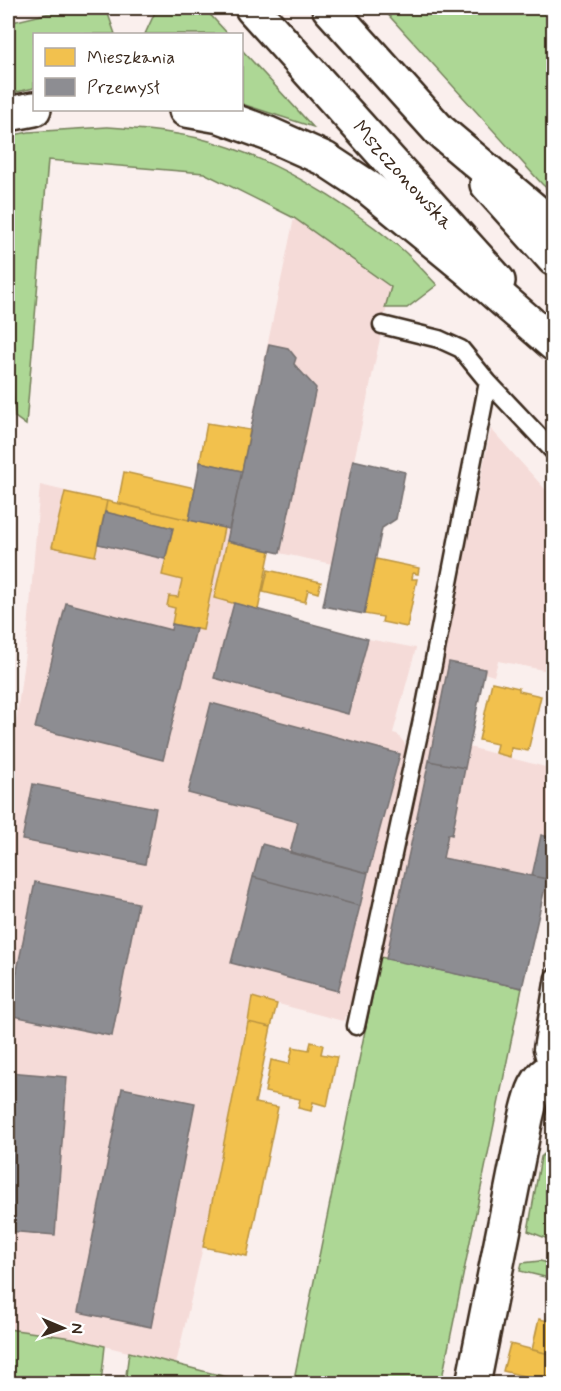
<svg xmlns="http://www.w3.org/2000/svg" width="561" height="1391" font-family="Mynerve,sans-serif">
<style>
.built{fill:#f5dbd8}
.green{fill:#add795;stroke:#74805a;stroke-width:1.5}
.homes{fill:#f2c14e;stroke:#bb9440;stroke-width:1.5}
.industry{fill:#8d8d92;stroke:#746f6f;stroke-width:1.5}
.lines{fill:none;stroke-linecap:round;stroke-linejoin:round}
.lane-casing{stroke:#3b2a1e;stroke-width:21}
.secondary-casing{stroke:#3b2a1e;stroke-width:38}
.primary-casing{stroke:#3b2a1e;stroke-width:38}
.lane{stroke:#fff;stroke-width:16}
.secondary{stroke:#fff;stroke-width:33}
.primary{stroke:#fff;stroke-width:33}
.labels{text-anchor:middle;dominant-baseline:central;stroke-width:6;stroke-linejoin:round;paint-order:stroke}
.street-label{font-size:21px;fill:#3b2a1e;stroke:#fff}
</style>
<rect width="100%" height="100%" fill="#faefed"/>
<filter id="ink" filterUnits="userSpaceOnUse"><feTurbulence type="fractalNoise" baseFrequency=".0167" numOctaves="2"/><feDisplacementMap in="SourceGraphic" scale="12" xChannelSelector="R" yChannelSelector="G"/><feConvolveMatrix kernelMatrix="1 2 1 2 8 2 1 2 1" color-interpolation-filters="sRGB"/></filter>
<g filter="url(#ink)">
<!-- built -->
<path class="built" d="M 294,218 L 391,287 L 332,564 L 270,551 L 258,610 L 368,639 L 416,648 L 393,733 L 397,734 L 406,745 L 350,1010 L 343,1021 L 252,997 L 203,1247 L 176,1364 L 72,1338 L 8,1329 L 8,813 L 16,746 L 14,737 L 28,630 L 40,485 L 229,529 Z
M 491,429 L 553,498 L 553,672 L 498,661 L 494,676 L 484,673 L 469,747 L 553,769 L 553,847 L 522,988 L 380,957 Z"/>
<!-- green -->
<path class="green" d="M 71,8 L 106,8 L 115,34 L 34,34 L 34,88 L 8,94 L 8,23 Z
M 157,8 L 204,8 L 228,34 L 145,34 Z
M 382,8 L 553,8 L 553,194 L 542,184 Z
M 242,50 L 313,127 L 242,104 Z
M 107,127 C 137,129 168,131 198,138 C 269,155 342,200 398,246 C 412,257 424,272 437,285 L 407,308 L 385,308 L 391,287 L 294,218 L 204,173 L 48,160 L 26,425 L 15,417 L 12,373 L 8,372 L 8,136 L 29,132 Z
M 380,957 L 522,988 L 441,1383 L 293,1384 Z
M 553,1146 L 553,1241 L 528,1231 L 541,1157 Z
M 540,1261 L 553,1264 L 553,1279 L 520,1271 L 522,1263 Z
M 8,1329 L 72,1338 L 105,1346 L 101,1383 L 8,1383 Z
M 129,1352 L 234,1379 L 232,1384 L 125,1383 Z"/>
<!-- homes -->
<path class="homes" d="M 207,423 L 250,430 L 242,471 L 200,462 Z
M 124,472 L 195,488 L 189,520 L 118,503 Z
M 65,492 L 107,501 L 95,556 L 52,547 Z
M 107,501 L 224,528 L 203,630 L 172,624 L 175,608 L 167,606 L 169,596 L 178,597 L 182,580 L 162,575 L 173,528 L 105,512 Z
M 227,541 L 270,551 L 258,610 L 214,598 Z
M 376,559 L 419,568 L 418,574 L 413,573 L 412,579 L 417,579 L 407,627 L 382,622 L 383,617 L 364,614 Z
M 268,570 L 321,582 L 318,593 L 308,590 L 305,602 L 263,592 Z
M 492,682 L 519,688 L 519,691 L 541,696 L 528,751 L 511,748 L 510,757 L 495,753 L 497,744 L 479,740 Z
M 252,997 L 277,1004 L 271,1027 L 248,1022 Z
M 248,1022 L 271,1027 L 255,1103 L 278,1107 L 247,1256 L 203,1247 Z
M 311,1042 L 323,1045 L 321,1054 L 337,1057 L 327,1106 L 313,1102 L 311,1111 L 298,1108 L 300,1099 L 265,1092 L 271,1060 L 289,1064 L 293,1047 L 309,1050 Z
M 539,1319 L 554,1322 L 554,1355 L 532,1350 Z
M 510,1344 L 554,1355 L 552,1383 L 503,1371 Z"/>
<!-- industry -->
<path class="industry" d="M 269,344 L 288,348 L 296,358 L 294,364 L 316,388 L 280,553 L 227,541 Z
M 353,460 L 405,472 L 396,519 L 382,528 L 364,614 L 323,606 Z
M 200,462 L 242,471 L 229,529 L 189,520 Z
M 105,512 L 173,528 L 165,559 L 98,544 Z
M 66,603 L 171,630 L 172,624 L 196,629 L 163,760 L 35,728 Z
M 234,603 L 368,639 L 348,714 L 214,678 Z
M 449,662 L 485,669 L 465,768 L 429,761 Z
M 211,703 L 400,754 L 368,873 L 290,853 L 298,822 L 188,793 Z
M 429,761 L 465,768 L 452,835 L 448,834 L 443,858 L 547,879 L 522,988 L 386,959 Z
M 33,784 L 156,808 L 145,864 L 22,840 Z
M 541,835 L 554,838 L 547,879 L 532,876 Z
M 262,844 L 368,873 L 360,906 L 253,877 Z
M 253,877 L 360,906 L 338,991 L 231,963 Z
M 35,882 L 138,903 L 112,1036 L 8,1015 Z
M 8,1072 L 67,1077 L 55,1235 L 8,1231 Z
M 122,1088 L 195,1103 L 151,1327 L 78,1312 Z"/>
<g class="lines">
<!-- lane casing -->
<g class="lane-casing">
<path id="lane" d="M 382,325 L 439,339 L 461,349 L 488,382 L 554,452
M 356,1026 L 426,701 L 488,382
M 548,1071 L 542,1049 L 554,977"/>
</g>
<!-- secondary casing -->
<g class="secondary-casing">
<g id="secondary">
<path id="s1" d="M 252,8 L 498,281"/>
<path d="M 487,184 L 554,259"/>
<path d="M 473,1384 L 526,1118 C 531,1098 534,1078 554,1068"/>
</g>
</g>
<!-- primary casing -->
<g class="primary-casing">
<path id="primary" d="M 329,8 L 439,130 L 554,227
M 186,110 L 220,116 L 269,134 L 325,159 L 369,188 L 469,270 L 554,344
M 8,114 L 34,109"/>
</g>
<!-- lane -->
<use href="#lane" class="lane"/>
<!-- secondary -->
<use href="#secondary" class="secondary"/>
<!-- primary -->
<use href="#primary" class="primary"/>
</g>
</g>
<g class="labels">
<!-- street labels -->
<g class="street-label">
<text stroke="none"><textPath href="#s1" startOffset="225">Mszczonowska</textPath></text>
</g>
</g>
<!-- margin -->
<rect width="561" height="1391" fill="none" stroke="#fff" stroke-width="30"/>
<rect x="15" y="15" width="531" height="1361" fill="none" stroke="#3b2a1e" stroke-width="2" filter="url(#ink)"/>
<!-- legend -->
<rect x="33" y="33" width="210" height="78" fill="#ffffff" stroke="#b1aaa5" stroke-width="1.5"/>
<rect x="45" y="48" width="30" height="18" fill="#f2c14e" stroke="#b1aaa5" stroke-width="1.5"/>
<text x="87" y="63" font-size="18" fill="#3b2a1e">Mieszkania</text>
<rect x="45" y="78" width="30" height="18" fill="#8d8d92" stroke="#b1aaa5" stroke-width="1.5"/>
<text x="87" y="93" font-size="18" fill="#3b2a1e">Przemysł</text>
<!-- north arrow -->
<g transform="translate(63 1328) rotate(92)" stroke="#ffffff" stroke-width="4.5" paint-order="stroke">
<path d="M0-4.5L10 22L0 15L-10 22Z" fill="#3b2a1e"/>
<text y="-9" font-size="16" font-weight="bold" text-anchor="middle" fill="#3b2a1e">N</text>
</g>
</svg>
